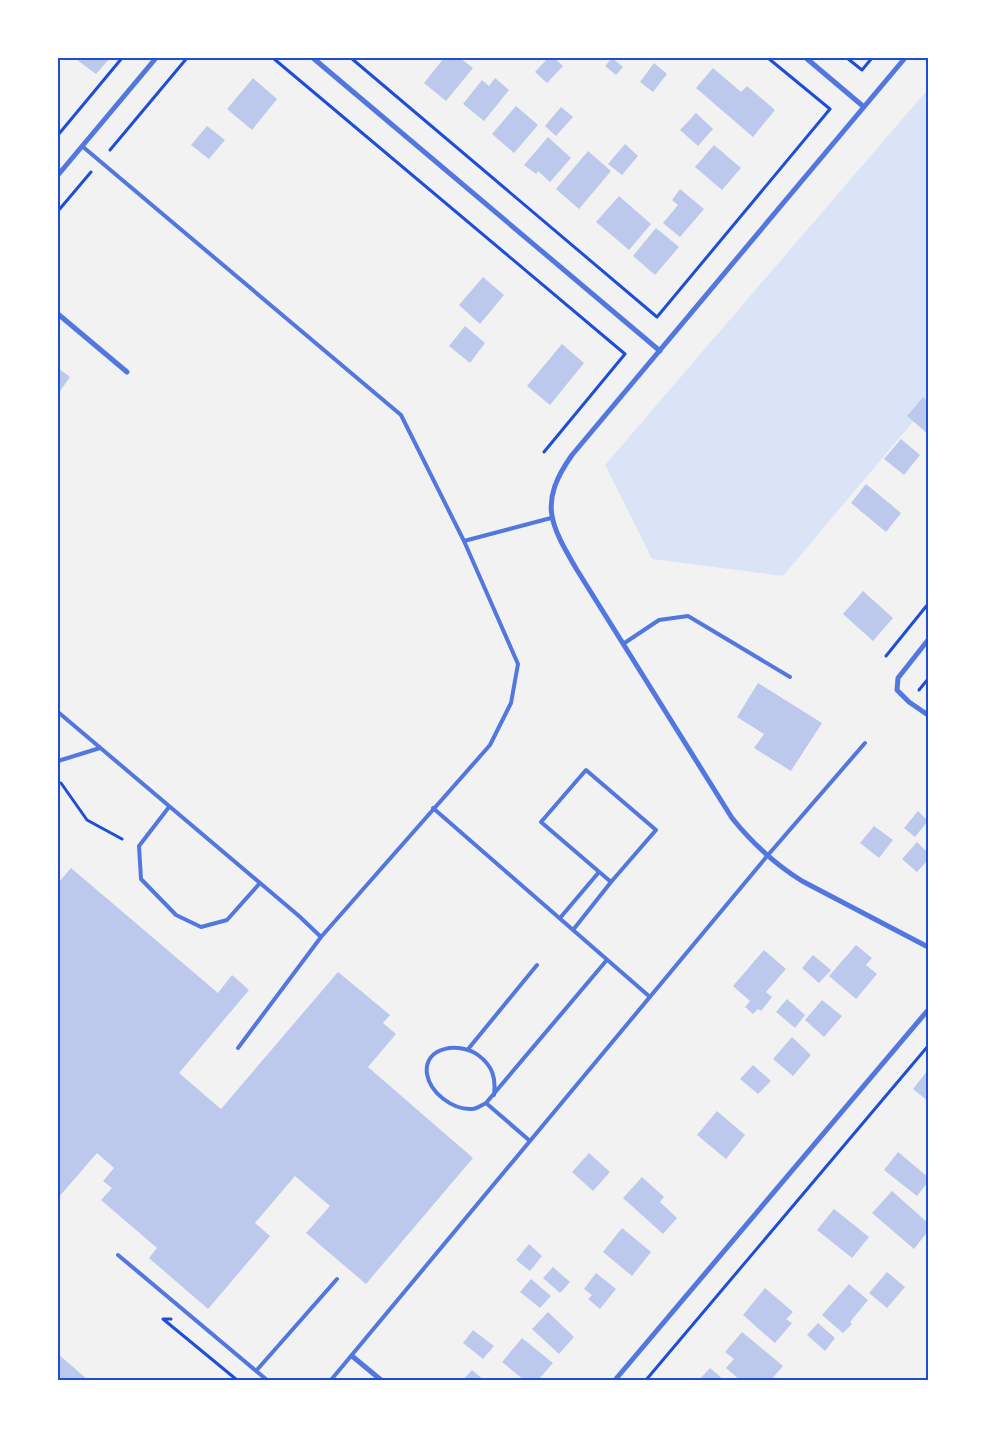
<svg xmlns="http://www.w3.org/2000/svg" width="986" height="1438" font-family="'DM Sans',sans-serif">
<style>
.green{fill:#dbe4f7}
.building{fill:#bdc9ec}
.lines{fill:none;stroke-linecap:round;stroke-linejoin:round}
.path{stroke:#1d4ed8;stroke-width:3}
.service{stroke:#5277de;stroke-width:4}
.minor{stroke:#5277de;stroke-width:5}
.neatline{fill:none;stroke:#1d4ed8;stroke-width:2}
</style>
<rect width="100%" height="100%" fill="#f2f2f2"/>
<!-- green -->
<path class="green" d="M 928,89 L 928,404 L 783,576 L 652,559 L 605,465 Z"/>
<!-- building -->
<path class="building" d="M 79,58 L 110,58 L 96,74 L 77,60 Z
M 444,58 L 460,58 L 473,68 L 446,101 L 424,83 Z
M 548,58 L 554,58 L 563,66 L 547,83 L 535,72 Z
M 612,58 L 623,67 L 616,75 L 605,66 Z
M 654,63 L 667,74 L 653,92 L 640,82 Z
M 713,68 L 741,92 L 747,86 L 775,110 L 753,137 L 696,88 Z
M 253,78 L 277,99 L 252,130 L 227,109 Z
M 495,78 L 509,90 L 484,121 L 463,104 L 482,80 L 489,86 Z
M 516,106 L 538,125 L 514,153 L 492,134 Z
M 561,107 L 573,117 L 556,136 L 545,126 Z
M 696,113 L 713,129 L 698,146 L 680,130 Z
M 207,126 L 225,140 L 209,159 L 191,145 Z
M 548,137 L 571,158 L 550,182 L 538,171 L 536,174 L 524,165 Z
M 625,144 L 638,156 L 622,175 L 608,164 Z
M 714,145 L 741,168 L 722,190 L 695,167 Z
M 588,151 L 611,171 L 579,209 L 556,189 Z
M 680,189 L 704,209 L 680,237 L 663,223 L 678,205 L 672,200 Z
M 619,196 L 651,224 L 629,250 L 596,222 Z
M 656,228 L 679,247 L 655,275 L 633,256 Z
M 483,277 L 504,295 L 480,324 L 459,305 Z
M 465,326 L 485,343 L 470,363 L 449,346 Z
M 562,344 L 584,363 L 550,405 L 527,386 Z
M 58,368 L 70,377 L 58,394 Z
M 923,397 L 928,401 L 928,434 L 907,416 Z
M 901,439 L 920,455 L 904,475 L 884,459 Z
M 866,484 L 901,513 L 886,532 L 851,503 Z
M 863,591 L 893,618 L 873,641 L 843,614 Z
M 758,683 L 822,723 L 791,771 L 754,748 L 764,734 L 737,717 Z
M 918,811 L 928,821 L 915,837 L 904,828 Z
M 874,826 L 893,840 L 879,858 L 860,843 Z
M 917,842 L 928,853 L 928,860 L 917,872 L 902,859 Z
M 71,868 L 218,993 L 232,975 L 249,990 L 179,1073 L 221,1109 L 338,972 L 390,1015 L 383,1023 L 396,1034 L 368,1067 L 473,1158 L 366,1284 L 306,1233 L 330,1206 L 295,1176 L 255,1223 L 270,1236 L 208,1309 L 149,1258 L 157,1248 L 101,1200 L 112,1188 L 103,1181 L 114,1168 L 97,1153 L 58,1198 L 58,883 Z
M 856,945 L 872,958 L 866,965 L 877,974 L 856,999 L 829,976 Z
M 764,950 L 786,969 L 766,992 L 772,997 L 761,1011 L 758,1009 L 753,1014 L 745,1007 L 750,1001 L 733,986 Z
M 813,955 L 831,970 L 819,983 L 802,968 Z
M 787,999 L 805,1015 L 795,1028 L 776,1012 Z
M 822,1000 L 842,1016 L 824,1037 L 805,1020 Z
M 792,1037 L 811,1055 L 793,1076 L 773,1059 Z
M 753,1065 L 771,1081 L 758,1094 L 740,1079 Z
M 928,1070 L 928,1101 L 913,1089 Z
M 717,1111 L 745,1135 L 726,1159 L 697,1135 Z
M 898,1152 L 928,1177 L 928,1182 L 917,1196 L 884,1170 Z
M 589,1153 L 610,1172 L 593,1191 L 572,1172 Z
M 642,1177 L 664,1197 L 660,1202 L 677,1218 L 663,1234 L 623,1198 Z
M 892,1191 L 928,1223 L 928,1231 L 914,1249 L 872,1213 Z
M 834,1209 L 869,1237 L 852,1258 L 817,1230 Z
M 622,1228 L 651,1252 L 632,1276 L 603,1252 Z
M 529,1244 L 542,1256 L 530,1271 L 516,1260 Z
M 553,1267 L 570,1282 L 560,1293 L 543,1278 Z
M 887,1272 L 905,1287 L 887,1308 L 869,1293 Z
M 596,1273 L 616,1289 L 600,1309 L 588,1299 L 592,1295 L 584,1289 Z
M 531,1279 L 551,1296 L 540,1308 L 520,1292 Z
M 849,1284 L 868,1300 L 850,1322 L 852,1324 L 843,1333 L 822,1315 Z
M 765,1288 L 793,1312 L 786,1319 L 792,1323 L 775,1343 L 743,1315 Z
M 548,1312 L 574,1337 L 559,1354 L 532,1329 Z
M 818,1323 L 835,1338 L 825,1351 L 807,1335 Z
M 473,1330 L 494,1346 L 483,1359 L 463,1343 Z
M 742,1332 L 783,1366 L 771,1380 L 740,1380 L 726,1368 L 734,1359 L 725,1352 Z
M 522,1338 L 553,1363 L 538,1380 L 524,1380 L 502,1362 Z
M 58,1354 L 88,1380 L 58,1380 Z
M 710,1368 L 724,1380 L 699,1380 Z
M 472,1370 L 484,1380 L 463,1380 Z"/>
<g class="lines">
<!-- path -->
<path class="path" d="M 273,58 L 625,354 L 544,452
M 351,58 L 657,317 L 830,109 L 768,58
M 847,58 L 862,70 L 872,58
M 58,135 L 122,58
M 110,150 L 187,58
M 58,211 L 91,172
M 886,656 L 928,604
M 919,690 L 928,679
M 61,783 L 87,820 L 122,839
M 171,1319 L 163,1319 L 237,1380
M 646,1380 L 928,1046"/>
<!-- service -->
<path class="service" d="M 82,146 L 401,415 L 464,541 L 551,518
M 623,644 L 659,620 L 688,616 L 790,677
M 58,712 L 299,916 L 321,937 L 490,745 L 511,703 L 518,664 L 464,541
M 58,761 L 100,748
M 586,770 L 656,830 L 611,882 L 541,822 Z
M 169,807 L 139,846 L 141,879 L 176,915 L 201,927 L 227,920 L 260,883
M 433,808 L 650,997
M 560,918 L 599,872
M 573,930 L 611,882
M 238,1048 L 321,937
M 469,1048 L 537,965
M 486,1103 C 482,1105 476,1109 472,1109 C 453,1110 430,1093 427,1074 C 423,1046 460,1042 478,1055 C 493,1066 496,1078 494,1095
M 530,1141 L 486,1103 L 606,961
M 118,1255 L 267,1380
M 256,1371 L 337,1279
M 331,1380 L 768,855 L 865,743"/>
<!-- minor -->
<path class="minor" d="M 313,58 L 660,351
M 806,58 L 864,107
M 905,58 L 572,455 C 538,503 550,524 577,570 L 732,818 C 752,843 775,864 802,881 L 928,947
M 58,175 L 156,58
M 58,314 L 127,372
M 928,640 L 898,678 L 897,690 L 909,702 L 928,715
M 352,1356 L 381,1380
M 615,1380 L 928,1010"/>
</g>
<!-- border -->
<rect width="986" height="1438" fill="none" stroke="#ffffff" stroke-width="118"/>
<rect x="59" y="59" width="868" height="1320" class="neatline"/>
</svg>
